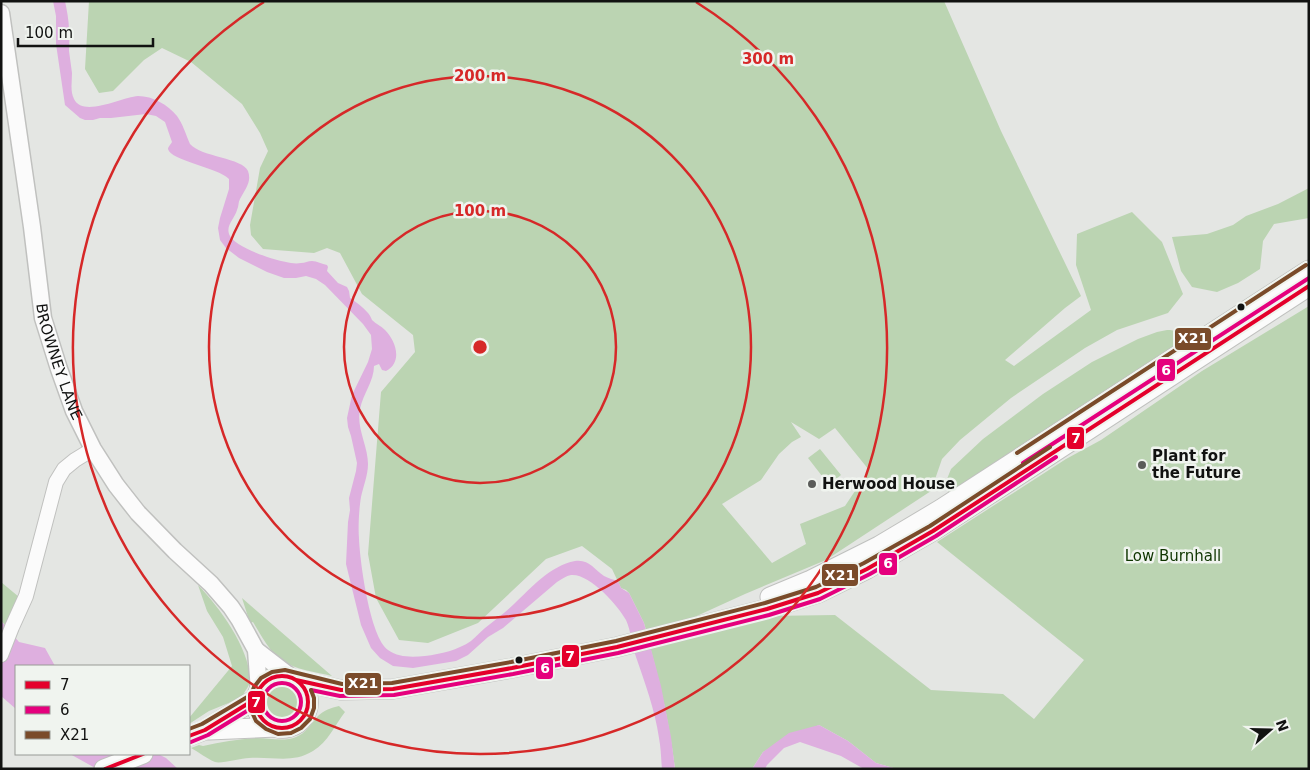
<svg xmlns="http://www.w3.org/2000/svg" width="1310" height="770" font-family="'DejaVu Sans',sans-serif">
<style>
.green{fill:#bbd4b2;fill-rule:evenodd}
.water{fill:#deafdf}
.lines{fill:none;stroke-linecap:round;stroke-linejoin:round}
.minor-casing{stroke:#c0c1bf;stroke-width:16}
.major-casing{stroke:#c0c1bf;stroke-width:19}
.highway-casing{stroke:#c0c1bf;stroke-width:21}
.minor{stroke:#fbfbfb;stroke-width:14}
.major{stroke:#fbfbfb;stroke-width:16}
.highway{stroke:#fbfbfb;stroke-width:19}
.bus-1-casing{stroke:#f0f4ef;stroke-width:8}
.bus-2-casing{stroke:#f0f4ef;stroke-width:8}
.bus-3-casing{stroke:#f0f4ef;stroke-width:8}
.bus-1{stroke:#e4002b;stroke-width:4}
.bus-2{stroke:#e5007d;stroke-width:4}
.bus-3{stroke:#7a4b2a;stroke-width:4}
.ring{fill:none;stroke:#d62828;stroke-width:2.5}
.bus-dot{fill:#111211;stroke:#f0f4ef;stroke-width:2}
.poi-dot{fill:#5b5c5a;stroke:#f0f4ef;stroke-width:2}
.labels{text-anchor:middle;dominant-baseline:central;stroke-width:5;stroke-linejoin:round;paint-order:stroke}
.street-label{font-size:15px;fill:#111211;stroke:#f0f4ef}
.poi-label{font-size:15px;font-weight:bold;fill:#111211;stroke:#f0f4ef;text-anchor:start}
.park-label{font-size:15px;fill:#0f3500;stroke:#f0f4ef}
.centre{fill:#d62828;stroke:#f0f4ef;stroke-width:2.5}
.ring-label{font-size:15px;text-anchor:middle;font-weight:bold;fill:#d62828;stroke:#f0f4ef;stroke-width:5;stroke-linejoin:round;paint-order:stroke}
.line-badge{stroke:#f0f4ef;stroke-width:2}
.badge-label{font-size:14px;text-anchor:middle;font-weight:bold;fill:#fff}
</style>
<rect width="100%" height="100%" fill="#e4e6e3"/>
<!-- green -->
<path class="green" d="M 89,1 L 944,1 L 1001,131 L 1081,296 L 1065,308 L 1005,360 L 1014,366 L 1091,310 L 1076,265 L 1077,234 L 1132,212 L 1162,242 L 1183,294 L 1168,313 L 1117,330 L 1085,348 L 1011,398 L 960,440 L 942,459 L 931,491 L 826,560 L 745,594 L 688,620 L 646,630 L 644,623 L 629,593 L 626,590 L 621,588 L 612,569 L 582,546 L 546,559 L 478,623 L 428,643 L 399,640 L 376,598 L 368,554 L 381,392 L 415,352 L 413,335 L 362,294 L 340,253 L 327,248 L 314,253 L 263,249 L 251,235 L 250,225 L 260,168 L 268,151 L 260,133 L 242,104 L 191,62 L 162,48 L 144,60 L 113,91 L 99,93 L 85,69 ZM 791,422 L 819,439 L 835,428 L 869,470 L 845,506 L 800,524 L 806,544 L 772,563 L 722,504 L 761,480 L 779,454 L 792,442 L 801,437 Z
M 1309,188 L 1309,218 L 1274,224 L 1263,241 L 1260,269 L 1238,283 L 1217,292 L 1192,287 L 1181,271 L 1172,237 L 1207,234 L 1233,225 L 1246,216 L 1278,204 Z
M 1309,306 L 1309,769 L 897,769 L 876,763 L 848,741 L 819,725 L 763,752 L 752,769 L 675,769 C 670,727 661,687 650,647 L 769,616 L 835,615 L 931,690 L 1003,694 L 1034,719 L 1084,660 L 937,542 L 1066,459 L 1101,440 L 1202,371 Z
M 1167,330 C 1176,330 1179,332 1185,339 L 1181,347 L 949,493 L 945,484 L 951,469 L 983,439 L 1043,394 L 1092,362 L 1138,339 L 1157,332 Z
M 820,449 L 841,475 L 829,485 L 808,458 Z
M 1,582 L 19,597 L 6,626 L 2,622 Z
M 198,585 C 219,607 249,647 250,679 C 250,687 245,689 243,696 L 236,700 L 209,711 L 189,724 L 189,718 L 232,666 L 223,637 L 207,611 Z
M 242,598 L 332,676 C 316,672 295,670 282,660 C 269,651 261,635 253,622 L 250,623 Z
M 274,685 L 293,685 L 302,707 L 288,722 L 269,716 L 264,702 L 270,689 Z
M 339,706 L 345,712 C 335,725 328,742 313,751 C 292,764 272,756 249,758 C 241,758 221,764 215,762 C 207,759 199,752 191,748 L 199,745 L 203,746 C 221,742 238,739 257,738 C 269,738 284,742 296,737 C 306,733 311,724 318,716 C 324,710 331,708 339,706 Z"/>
<!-- water -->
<path class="water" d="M 53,1 L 65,1 C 67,11 69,21 69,31 C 70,38 69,44 69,51 C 70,58 71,66 72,73 C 72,82 70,91 74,99 C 83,118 122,97 138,96 C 153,96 168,105 177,116 C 183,124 186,135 190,144 C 201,157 243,158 248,171 C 252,182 245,189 240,199 C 238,202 239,206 237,210 C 235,218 226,225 229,234 C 233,247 274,260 286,262 C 290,263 296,264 301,263 C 305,263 308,261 312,261 C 317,261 322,264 327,265 L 328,267 L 327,271 L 338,283 L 347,287 L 349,291 L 350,298 C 356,302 363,307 368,313 C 370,315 371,318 372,320 C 376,324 381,326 385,330 C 396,341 403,362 386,371 L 382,370 L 379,364 L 374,366 C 374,381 363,394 360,409 C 356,428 368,446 368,464 C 368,475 363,487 361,497 C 359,509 358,527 359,539 C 360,562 370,637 388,650 C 399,658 413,657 425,656 C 441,654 458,650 471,641 C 476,637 480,632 485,628 C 495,620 505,613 514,604 C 532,587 550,566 575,561 C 589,559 594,569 604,576 C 608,578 614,580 618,581 L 621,588 L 629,593 L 644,623 L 661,686 L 671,737 L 675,769 L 662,769 C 661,759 661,748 659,738 C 655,710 645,683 636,657 C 632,645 631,631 626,620 C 618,605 589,573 571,575 C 566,576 562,579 557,582 L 503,628 L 488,637 L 468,655 L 456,661 L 413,668 L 393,666 L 380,658 L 371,648 L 361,625 L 346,564 L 348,522 L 350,510 L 349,498 L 356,471 L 357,463 L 351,436 L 348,427 L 347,418 L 352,395 L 368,362 L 372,349 L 371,335 L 363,324 L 325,285 L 316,279 L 306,276 L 296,278 L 284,278 L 267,272 L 239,258 L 226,248 L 220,240 L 218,228 L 220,218 L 229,189 L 229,179 C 217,167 171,161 168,149 C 168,147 171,144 172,142 L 165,122 L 156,116 L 146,114 L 111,118 L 100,118 L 93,120 L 85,120 L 80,118 L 65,105 L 56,44 L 56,16 Z
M 1,611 L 2,622 L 19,642 L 45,648 L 55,666 L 16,666 L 16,709 L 1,696 Z
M 819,725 L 848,741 L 876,763 L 897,769 L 864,769 L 841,756 L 800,742 L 784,748 L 767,765 L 765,769 L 752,769 L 763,752 L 789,733 Z
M 70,754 L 158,754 L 166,758 L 178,769 L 97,769 Z"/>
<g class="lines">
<!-- minor casing -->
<g class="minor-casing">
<path id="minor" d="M 1,655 L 12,627 L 26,596 L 56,482 L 64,469 L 75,460 L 93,449"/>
</g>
<!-- major casing -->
<g class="major-casing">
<g id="major">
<path id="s1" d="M 1,13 L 32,227 L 43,318 L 59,369 L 74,411 L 93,449 L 116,485 L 138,513 L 175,551 L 211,584 L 231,607 L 239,619 L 256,650 L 259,691"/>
<path d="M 256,650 L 291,677"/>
</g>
</g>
<!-- highway casing -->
<g class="highway-casing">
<path id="highway" d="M 770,597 L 811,580 L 879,546 L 941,509 L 1309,270
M 296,680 C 325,702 297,741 269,724 C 241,708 262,664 296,680 L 341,690 L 393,689 L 512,668 L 617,647 L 767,609 L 818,593 L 867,569 L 933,531 L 1309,286
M 209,730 L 276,727
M 189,736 L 205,730 L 257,698
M 104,769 L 143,754"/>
</g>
<!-- minor -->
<use href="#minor" class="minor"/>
<!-- major -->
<use href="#major" class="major"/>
<!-- highway -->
<use href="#highway" class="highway"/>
<!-- bus-1 casing -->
<g class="bus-1-casing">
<path id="bus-1" d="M256 702a26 26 0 1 1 52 0a26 26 0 1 1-52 0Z
M 296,680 L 341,690 L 393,689 L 512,668 L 617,647 L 767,609 L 818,593 L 867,569 L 933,531 L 1309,286
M 189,736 L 205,730 L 257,698
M 105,769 L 143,754"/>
</g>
<!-- bus-2 casing -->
<g class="bus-2-casing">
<path id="bus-2" d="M 1023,463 L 1309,278
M263 702a19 19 0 1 1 38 0a19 19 0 1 1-38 0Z
M 311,690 L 340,696 L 394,695 L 513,674 L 618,653 L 769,615 L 820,599 L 870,574 L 936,536 L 1056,457
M 191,742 L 208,735 L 260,703"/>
</g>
<!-- bus-3 casing -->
<g class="bus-3-casing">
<path id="bus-3" d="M 1017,453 L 1306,265
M 311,690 L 314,698 L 314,708 L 310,719 L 301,728 L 291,733 L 278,734 L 266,729 L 256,721 L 251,710 L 250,698 L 254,687 L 261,678 L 272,672 L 285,670 L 342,684 L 392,683 L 511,662 L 616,641 L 765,603 L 816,587 L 864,563 L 930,526 L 1050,447
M 189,729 L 202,724 L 254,693"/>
</g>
<!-- bus-1 -->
<use href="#bus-1" class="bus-1"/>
<!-- bus-2 -->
<use href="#bus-2" class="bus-2"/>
<!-- bus-3 -->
<use href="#bus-3" class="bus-3"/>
</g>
<!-- distance rings -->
<g class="ring">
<circle cx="480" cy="347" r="136"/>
<circle cx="480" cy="347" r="271"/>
<path d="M696 2A407 407 0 1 1 264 2"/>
</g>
<!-- markers -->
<g class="bus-dot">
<circle cx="1241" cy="307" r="4.5"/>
<circle cx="519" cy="660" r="4.5"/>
</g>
<g class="poi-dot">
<circle cx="1142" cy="465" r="5"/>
<circle cx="812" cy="484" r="5"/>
</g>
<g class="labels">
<!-- street labels -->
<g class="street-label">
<text stroke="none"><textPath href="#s1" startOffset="354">BROWNEY LANE</textPath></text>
</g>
<!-- poi labels -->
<g class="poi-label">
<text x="1152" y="456">Plant for<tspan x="1152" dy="17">the Future</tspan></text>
<text x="822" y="484">Herwood House</text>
</g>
<!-- park labels -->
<g class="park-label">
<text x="1173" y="556">Low Burnhall</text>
</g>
</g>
<circle cx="480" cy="347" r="8" class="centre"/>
<g class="ring-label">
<text x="768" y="64">300 m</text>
<text x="480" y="81">200 m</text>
<text x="480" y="216">100 m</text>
</g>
<g class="line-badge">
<rect x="1174" y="327" width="38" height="24" rx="5" fill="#7a4b2a"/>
<rect x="1156" y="358" width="20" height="24" rx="5" fill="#e5007d"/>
<rect x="1066" y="426" width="19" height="24" rx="5" fill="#e4002b"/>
<rect x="878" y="552" width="20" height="24" rx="5" fill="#e5007d"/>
<rect x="821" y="563" width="38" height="24" rx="5" fill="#7a4b2a"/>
<rect x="561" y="644" width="19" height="24" rx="5" fill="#e4002b"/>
<rect x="535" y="656" width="19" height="24" rx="5" fill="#e5007d"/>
<rect x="344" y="672" width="38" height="24" rx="5" fill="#7a4b2a"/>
<rect x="247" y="690" width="19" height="24" rx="5" fill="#e4002b"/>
</g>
<g class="badge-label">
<text x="1193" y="343">X21</text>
<text x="1166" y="375">6</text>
<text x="1076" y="443">7</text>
<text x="888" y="568">6</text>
<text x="840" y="580">X21</text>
<text x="570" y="661">7</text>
<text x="545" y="673">6</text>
<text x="363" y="688">X21</text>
<text x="256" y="707">7</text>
</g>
<!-- border -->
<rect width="1310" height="770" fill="none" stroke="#111211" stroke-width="5"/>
<!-- legend -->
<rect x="15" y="665" width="175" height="90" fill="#f0f4ef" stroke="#979a96"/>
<rect x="25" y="681" width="25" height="8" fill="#e4002b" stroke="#979a96"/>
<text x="60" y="690" font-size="15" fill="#111211">7</text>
<rect x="25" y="706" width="25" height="8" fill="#e5007d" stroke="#979a96"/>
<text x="60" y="715" font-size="15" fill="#111211">6</text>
<rect x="25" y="731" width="25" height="8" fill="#7a4b2a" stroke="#979a96"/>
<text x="60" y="740" font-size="15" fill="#111211">X21</text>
<!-- north arrow -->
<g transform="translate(1270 730) rotate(70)" stroke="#f0f4ef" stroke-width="4" paint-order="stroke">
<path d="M0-4L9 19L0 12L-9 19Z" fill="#111211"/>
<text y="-8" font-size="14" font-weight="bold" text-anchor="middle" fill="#111211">N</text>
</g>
<!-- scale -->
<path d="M18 38v8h135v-8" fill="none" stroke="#111211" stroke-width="2.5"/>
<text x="25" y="38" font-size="15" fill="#111211" stroke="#f0f4ef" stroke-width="4" paint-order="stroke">100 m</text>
</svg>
